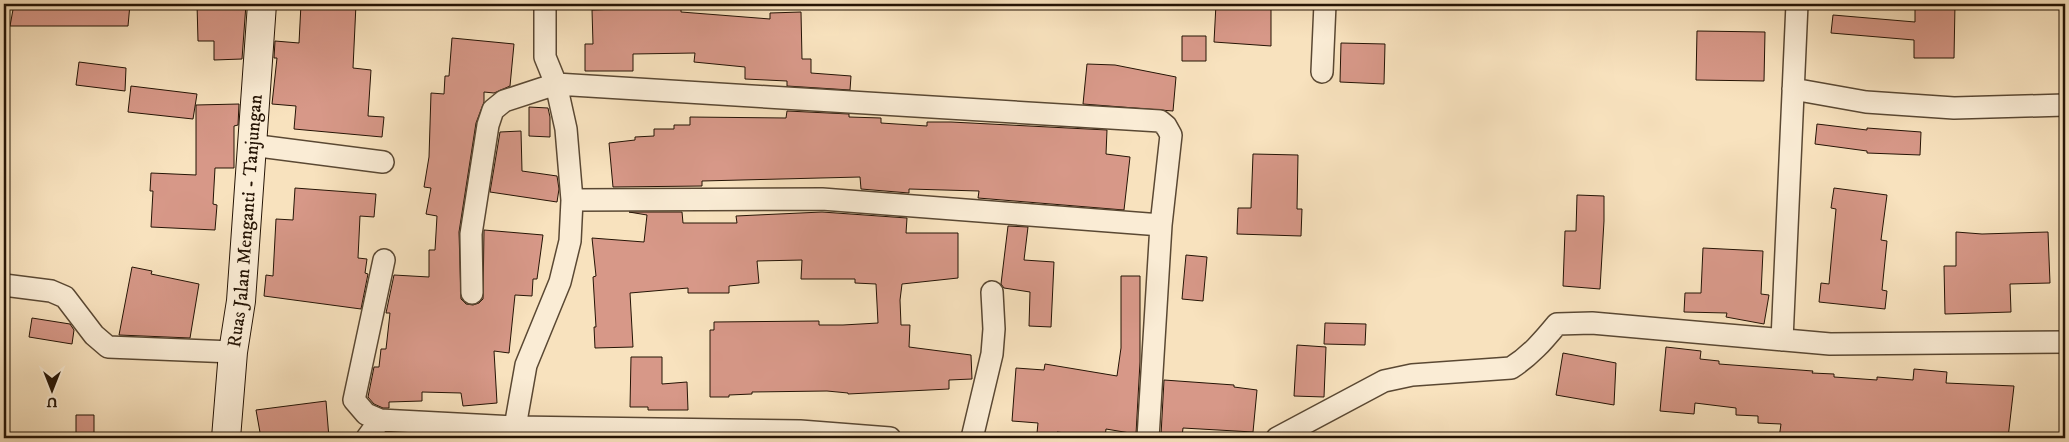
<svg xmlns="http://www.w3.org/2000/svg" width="2069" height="442" font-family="'IM FELL DW Pica',serif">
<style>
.building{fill:#d79888;stroke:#251405}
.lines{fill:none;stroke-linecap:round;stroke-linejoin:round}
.street-casing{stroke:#5a4833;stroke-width:24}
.secondary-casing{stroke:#251405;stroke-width:30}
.street{stroke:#faecd5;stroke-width:21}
.secondary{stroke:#faecd5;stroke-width:28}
.labels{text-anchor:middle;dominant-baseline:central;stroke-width:4;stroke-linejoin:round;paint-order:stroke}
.street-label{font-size:19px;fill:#251405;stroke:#faecd5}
</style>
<rect width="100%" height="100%" fill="#f8e2be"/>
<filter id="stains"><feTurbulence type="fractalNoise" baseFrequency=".004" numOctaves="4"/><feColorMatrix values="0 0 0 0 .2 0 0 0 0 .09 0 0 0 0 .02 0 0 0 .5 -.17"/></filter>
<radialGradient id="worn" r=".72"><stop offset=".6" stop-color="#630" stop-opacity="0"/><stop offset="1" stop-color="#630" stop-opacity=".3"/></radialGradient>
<!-- building -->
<path class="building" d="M 14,4 L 130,4 L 128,26 L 10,26 Z
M 197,4 L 246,4 L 242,59 L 214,60 L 214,41 L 198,41 Z
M 301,4 L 356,4 L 353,68 L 371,70 L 368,116 L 384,117 L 382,137 L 294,129 L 296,106 L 272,104 L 277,58 L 274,58 L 275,41 L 299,43 Z
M 644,4 L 681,4 L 681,12 L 770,19 L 770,13 L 801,12 L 802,59 L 811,59 L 811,73 L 851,76 L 850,90 L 787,86 L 787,81 L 745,79 L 745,67 L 694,62 L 695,53 L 633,54 L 633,71 L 585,71 L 585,44 L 593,44 L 592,10 L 644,8 Z
M 1216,4 L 1271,4 L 1271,46 L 1214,42 Z
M 1915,4 L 1955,4 L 1954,58 L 1914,58 L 1914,40 L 1831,33 L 1833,15 L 1915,22 Z
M 1697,31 L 1765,32 L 1764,81 L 1696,80 Z
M 1182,36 L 1206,36 L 1206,61 L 1182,61 Z
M 452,38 L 514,44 L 510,86 L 494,93 L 484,92 L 484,102 L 476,123 L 459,232 L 461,299 L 466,304 L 473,305 L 479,303 L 483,299 L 484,230 L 543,235 L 537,279 L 533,279 L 532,296 L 515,295 L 509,353 L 494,351 L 497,403 L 463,406 L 461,393 L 422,392 L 422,401 L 389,402 L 389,408 L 383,408 L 374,404 L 368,397 L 374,367 L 379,367 L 381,349 L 386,349 L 390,313 L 386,313 L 394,275 L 429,277 L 429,250 L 435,250 L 437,216 L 426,214 L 431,188 L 424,187 L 429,157 L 431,93 L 444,94 L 445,76 L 449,76 Z
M 1341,43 L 1385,44 L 1384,84 L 1340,82 Z
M 79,62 L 126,68 L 125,91 L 76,85 Z
M 1087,64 L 1115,65 L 1176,77 L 1173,111 L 1083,104 Z
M 131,86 L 197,94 L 193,119 L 128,112 Z
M 239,104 L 238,125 L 234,126 L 234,168 L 215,168 L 213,204 L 217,205 L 215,230 L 151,227 L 153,191 L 150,191 L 151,173 L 196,175 L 196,105 Z
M 529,107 L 548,108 L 550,117 L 550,137 L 529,136 Z
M 787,111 L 849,114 L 849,117 L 881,118 L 881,123 L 927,126 L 927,122 L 951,122 L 1107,130 L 1106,154 L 1130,157 L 1124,210 L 978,198 L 979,191 L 909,189 L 909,193 L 861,189 L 860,177 L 702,181 L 702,186 L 613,187 L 609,143 L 635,140 L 635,137 L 654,136 L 654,129 L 674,129 L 674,125 L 690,125 L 690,117 L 786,118 Z
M 1817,124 L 1867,130 L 1867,128 L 1921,132 L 1920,155 L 1867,153 L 1867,151 L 1815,144 Z
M 521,131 L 522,171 L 557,176 L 559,189 L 557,202 L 490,192 L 500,132 Z
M 1253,154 L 1298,155 L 1297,209 L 1302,209 L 1301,236 L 1237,234 L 1238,208 L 1251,208 Z
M 295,188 L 376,194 L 374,217 L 360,216 L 358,258 L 367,259 L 365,273 L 368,274 L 361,309 L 264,296 L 266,275 L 273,276 L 276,219 L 293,220 Z
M 1834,188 L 1887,195 L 1881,240 L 1887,241 L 1882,290 L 1887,291 L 1885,309 L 1819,302 L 1821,283 L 1829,284 L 1836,209 L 1831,208 Z
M 1577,195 L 1604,196 L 1604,221 L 1600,289 L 1563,286 L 1565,231 L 1576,231 Z
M 629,212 L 682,212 L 683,223 L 737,223 L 736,216 L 822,212 L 907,218 L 906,233 L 958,233 L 958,278 L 902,284 L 900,300 L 901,325 L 910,325 L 909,347 L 971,355 L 972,379 L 949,380 L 949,389 L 848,394 L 848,393 L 827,391 L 752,392 L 752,394 L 729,395 L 729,397 L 710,397 L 710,330 L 714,330 L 714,322 L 819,321 L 819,325 L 843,325 L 878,323 L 876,284 L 855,283 L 855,279 L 801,279 L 802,260 L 757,261 L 759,283 L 729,286 L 729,293 L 688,293 L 688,288 L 630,293 L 633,347 L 595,348 L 594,327 L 596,327 L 593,277 L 596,276 L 592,238 L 644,242 L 647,215 Z
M 1008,226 L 1028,227 L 1024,260 L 1054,262 L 1051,327 L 1029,326 L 1030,292 L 1004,288 L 1001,284 Z
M 1956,232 L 1982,234 L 2048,232 L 2050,283 L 2010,284 L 2011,312 L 1945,314 L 1944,266 L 1956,266 Z
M 1703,248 L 1763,251 L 1761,294 L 1769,295 L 1764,324 L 1726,317 L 1727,313 L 1684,312 L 1685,293 L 1701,293 Z
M 1186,255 L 1207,257 L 1203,301 L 1182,299 Z
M 132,267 L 152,271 L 151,274 L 199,284 L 190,338 L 119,335 Z
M 1121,276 L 1140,276 L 1140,362 L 1136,434 L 1106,429 L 1105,438 L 1057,432 L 1057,435 L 1037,433 L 1038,423 L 1012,421 L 1016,368 L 1044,370 L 1045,364 L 1117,376 L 1121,348 Z
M 32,318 L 70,324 L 74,330 L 72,344 L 29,337 Z
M 1325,323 L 1366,324 L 1365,345 L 1324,344 Z
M 1297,345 L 1326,347 L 1324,397 L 1294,396 Z
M 1666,347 L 1701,351 L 1700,359 L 1719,361 L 1719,364 L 1813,371 L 1812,373 L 1834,374 L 1834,377 L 1877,380 L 1877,377 L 1913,380 L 1914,369 L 1947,372 L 1946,383 L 2014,386 L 2008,438 L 1779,438 L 1781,424 L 1758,423 L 1758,416 L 1736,415 L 1736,408 L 1695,403 L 1694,414 L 1660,411 Z
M 1563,353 L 1616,363 L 1614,405 L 1556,395 Z
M 631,357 L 662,357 L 662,384 L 687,382 L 688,410 L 648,410 L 648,407 L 630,407 Z
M 1164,380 L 1234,385 L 1234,387 L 1257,390 L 1253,432 L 1183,428 L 1182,437 L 1161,435 Z
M 326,401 L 329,438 L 261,438 L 256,410 Z
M 76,415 L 94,415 L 94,438 L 76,438 Z"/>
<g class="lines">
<!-- street casing -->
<g class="street-casing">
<path id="street" d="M 1322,72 L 1325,4
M 1793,89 L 1866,102 L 1954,108 L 2065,105
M 251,145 L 383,162
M 572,200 L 822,199 L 1161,225
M 384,260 L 354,400 L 366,414 L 380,420 L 515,427 L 800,431 L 890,438
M 4,285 L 51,291 L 65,297 L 94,335 L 108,347 L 233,352
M 472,293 L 471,234 L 488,125 L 493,110 L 504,101 L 556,84 L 1160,121 L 1166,126 L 1171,135 L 1161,225 L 1148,438
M 1782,340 L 1797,4
M 515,427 L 526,365 L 560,282 L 570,241 L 572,200 L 566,129 L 556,84 L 545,57 L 545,4
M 367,438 L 380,420
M 972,438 L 992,354 L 994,329 L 992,292
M 1277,438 L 1384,381 L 1412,375 L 1511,368 C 1530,356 1543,341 1557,324 L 1592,323 L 1830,344 L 2065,342"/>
</g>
<!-- secondary casing -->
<g class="secondary-casing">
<g id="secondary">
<path id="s1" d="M 226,438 L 233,352 L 241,301 L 262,4"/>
</g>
</g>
<!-- street -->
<use href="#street" class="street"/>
<!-- secondary -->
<use href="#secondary" class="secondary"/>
</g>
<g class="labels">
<!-- street labels -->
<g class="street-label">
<text stroke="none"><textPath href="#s1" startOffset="218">Ruas Jalan Menganti - Tanjungan</textPath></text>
</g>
</g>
<!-- margin -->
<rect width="2069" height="442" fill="none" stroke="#f8e2be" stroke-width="20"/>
<rect x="5" y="5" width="2059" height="432" fill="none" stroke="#251405" stroke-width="2.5"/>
<rect x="10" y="10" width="2049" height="422" fill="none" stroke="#251405"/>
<!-- north arrow -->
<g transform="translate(52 390) rotate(180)" stroke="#faecd5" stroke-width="4" paint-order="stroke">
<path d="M0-4L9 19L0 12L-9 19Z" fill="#251405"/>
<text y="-8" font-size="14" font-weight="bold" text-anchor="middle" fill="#251405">U</text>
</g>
<rect width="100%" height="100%" filter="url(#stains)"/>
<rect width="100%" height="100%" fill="url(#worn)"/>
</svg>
